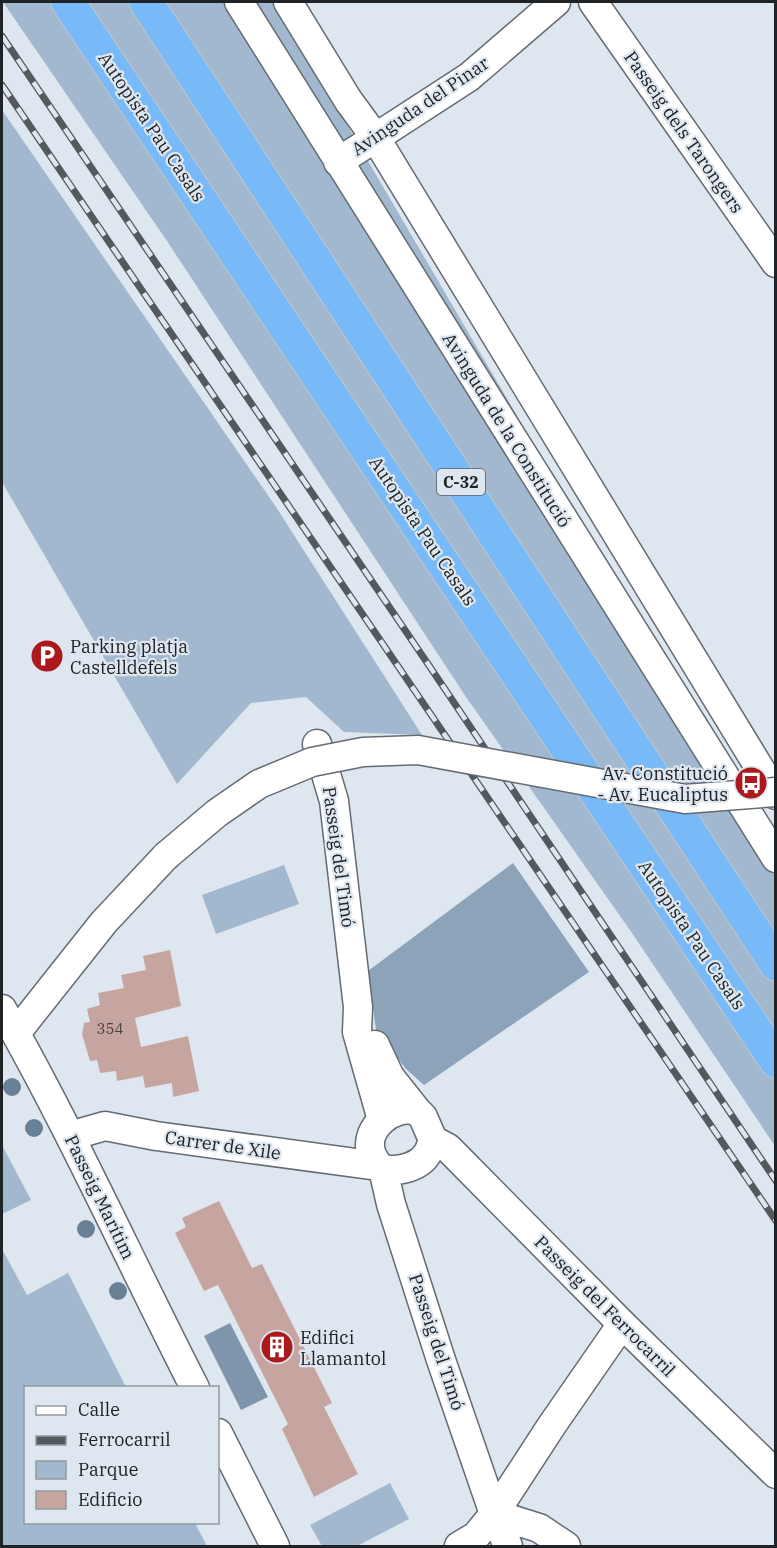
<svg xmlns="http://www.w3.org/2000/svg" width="777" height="1548" font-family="'IBM Plex Serif',serif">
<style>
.green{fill:#a2b8ce}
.forest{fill:#8da3ba}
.water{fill:#7f95ab}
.building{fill:#c6a49f}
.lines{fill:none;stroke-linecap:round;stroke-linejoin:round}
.minor-casing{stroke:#646b73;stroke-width:31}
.highway-casing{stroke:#c5c6c7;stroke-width:35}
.minor{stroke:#fff;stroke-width:28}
.highway{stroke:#78b9f8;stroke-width:33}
.rail-casing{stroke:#54595d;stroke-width:7}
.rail{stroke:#dee7ef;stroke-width:4.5;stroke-dasharray:14;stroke-linecap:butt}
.minor-bridge-casing{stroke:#646b73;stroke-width:31;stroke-linecap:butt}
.minor-bridge{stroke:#fff;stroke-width:28}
.tree{fill:#688196}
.labels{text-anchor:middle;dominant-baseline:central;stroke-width:4.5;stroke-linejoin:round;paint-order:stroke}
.number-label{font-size:15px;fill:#4a4344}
.shield{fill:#dee7ef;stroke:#595e62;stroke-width:1.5}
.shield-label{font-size:16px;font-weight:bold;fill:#202326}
.street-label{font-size:18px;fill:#202326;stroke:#dee7ef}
.poi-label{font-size:18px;fill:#202326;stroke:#dee7ef;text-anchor:start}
</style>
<rect width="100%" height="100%" fill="#dee7ef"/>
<!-- green -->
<path class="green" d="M 3,2 L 275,2 L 612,578 L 775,838 L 775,1146 L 632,933 L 466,697 L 167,241 Z
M 2,110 L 276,507 L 422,735 L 344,732 L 306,697 L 251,703 L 177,784 L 2,482 Z
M 284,865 L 299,904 L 216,934 L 202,895 Z
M 2,1145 L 31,1200 L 2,1214 Z
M 2,1249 L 27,1295 L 68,1273 L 126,1387 L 26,1388 L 26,1522 L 195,1523 L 207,1546 L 2,1546 Z
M 390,1483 L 409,1519 L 357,1546 L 322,1546 L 310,1525 Z"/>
<!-- forest -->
<path class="forest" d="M 513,863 L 589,972 L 424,1085 L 406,1069 L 376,1030 L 368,971 Z"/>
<!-- water -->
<path class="water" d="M 230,1323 L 268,1397 L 241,1410 L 204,1336 Z"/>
<!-- building -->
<path class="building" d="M 170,950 L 181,1006 L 135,1018 L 141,1047 L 188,1036 L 199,1091 L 173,1097 L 172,1083 L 145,1088 L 143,1076 L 117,1081 L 116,1071 L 100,1073 L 97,1060 L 90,1061 L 82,1034 L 84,1023 L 90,1022 L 87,1009 L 100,1005 L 98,993 L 124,988 L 121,975 L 146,970 L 143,956 Z
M 219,1201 L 252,1268 L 262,1264 L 332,1403 L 324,1407 L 358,1474 L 314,1497 L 282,1429 L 288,1424 L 218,1285 L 204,1291 L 175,1233 L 186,1227 L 182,1218 Z"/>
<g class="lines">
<!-- minor casing -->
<g class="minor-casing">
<path id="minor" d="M 239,2 L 776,858
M 288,2 L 348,100 L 375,137 L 776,795
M 593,2 L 776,263
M 338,162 L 469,77 L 556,2
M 317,744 L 334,801 L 358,1007 L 357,1032 L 382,1120
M 2,1009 C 72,1132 130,1261 195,1388
M 16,1033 L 104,922 L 166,856
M 375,1045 L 390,1077 L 417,1111
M 70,1136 L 105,1126 L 156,1136 L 378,1166 C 390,1175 419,1168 427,1154 C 430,1150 431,1145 433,1140 L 423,1117 L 417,1111 C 394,1103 364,1128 371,1152 C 372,1157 376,1161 378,1166
M 433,1140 L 448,1148 L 622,1324 L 776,1474
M 383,1169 L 391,1204 L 441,1360 L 494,1514 L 508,1546
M 218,1433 L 275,1546
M 494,1514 L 539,1528 L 566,1546
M 459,1546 L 476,1536 L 494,1514 L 552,1425 L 622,1324"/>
</g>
<!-- highway casing -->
<g class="highway-casing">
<path id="highway" d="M 68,2 L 776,1061
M 146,2 L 776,964"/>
</g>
<!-- minor -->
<use href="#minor" class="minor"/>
<!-- highway -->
<use href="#highway" class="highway"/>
<!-- rail casing -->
<g class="rail-casing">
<path id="rail" d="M 2,36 L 428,664 L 776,1181
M 2,85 L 776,1221"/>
</g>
<!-- rail -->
<use href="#rail" class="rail"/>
<!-- minor-bridge casing -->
<g class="minor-bridge-casing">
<path id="minor-bridge" d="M 166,856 L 217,813 L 259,784 L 312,762 L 363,752 L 418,750 L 685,799 L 776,792"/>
</g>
<!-- minor-bridge -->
<use href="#minor-bridge" class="minor-bridge"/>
</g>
<!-- trees -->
<g class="tree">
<circle cx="12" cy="1087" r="9"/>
<circle cx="34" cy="1128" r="9"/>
<circle cx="86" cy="1229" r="9"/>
<circle cx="118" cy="1291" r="9"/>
</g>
<!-- icons -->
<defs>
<g id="parking-disc" transform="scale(1.725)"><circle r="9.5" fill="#ac191c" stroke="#dee7ef"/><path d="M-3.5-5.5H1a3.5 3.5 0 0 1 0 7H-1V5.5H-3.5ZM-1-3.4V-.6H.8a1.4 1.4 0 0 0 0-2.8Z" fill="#fff"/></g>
<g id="bus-disc" transform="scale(1.725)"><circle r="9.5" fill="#ac191c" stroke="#dee7ef"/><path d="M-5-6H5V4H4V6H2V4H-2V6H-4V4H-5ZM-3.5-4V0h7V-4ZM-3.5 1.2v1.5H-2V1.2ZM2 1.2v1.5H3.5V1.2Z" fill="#fff"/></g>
<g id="building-disc" transform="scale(1.725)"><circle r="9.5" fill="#ac191c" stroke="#dee7ef"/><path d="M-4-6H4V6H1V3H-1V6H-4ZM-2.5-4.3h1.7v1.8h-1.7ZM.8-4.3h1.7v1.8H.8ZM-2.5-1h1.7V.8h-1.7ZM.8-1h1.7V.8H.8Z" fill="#fff"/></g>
</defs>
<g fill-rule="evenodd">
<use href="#parking-disc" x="47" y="656"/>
<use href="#bus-disc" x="751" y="783"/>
<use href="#building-disc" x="277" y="1347"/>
</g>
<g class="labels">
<!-- number labels -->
<g class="number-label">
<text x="110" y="1028">354</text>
</g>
<!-- shield labels -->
<rect class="shield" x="437" y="469" width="48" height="26" rx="4.5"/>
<g class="shield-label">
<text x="461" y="482">C-32</text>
</g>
<!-- street labels -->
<g class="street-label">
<text transform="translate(420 106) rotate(-34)">Avinguda del Pinar</text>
<text transform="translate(152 127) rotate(56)">Autopista Pau Casals</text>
<text transform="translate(684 132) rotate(55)">Passeig dels Tarongers</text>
<text transform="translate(507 430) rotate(58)">Avinguda de la Constitució</text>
<text transform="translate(423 531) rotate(56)">Autopista Pau Casals</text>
<text transform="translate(339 857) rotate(82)">Passeig del Timó</text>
<text transform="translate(692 935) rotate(56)">Autopista Pau Casals</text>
<text transform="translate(223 1145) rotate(8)">Carrer de Xile</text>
<text transform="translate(100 1197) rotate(64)">Passeig Marítim</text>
<text transform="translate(605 1306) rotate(45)">Passeig del Ferrocarril</text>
<text transform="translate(437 1342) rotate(72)">Passeig del Timó</text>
</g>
<!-- poi labels -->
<g class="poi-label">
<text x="70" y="646">Parking platja<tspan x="70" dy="21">Castelldefels</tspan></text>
<text x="728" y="773" text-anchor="end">Av. Constitució<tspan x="728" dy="21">- Av. Eucaliptus</tspan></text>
<text x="300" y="1337">Edifici<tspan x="300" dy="21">Llamantol</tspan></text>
</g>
</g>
<!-- border -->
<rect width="777" height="1548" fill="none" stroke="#202326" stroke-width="6"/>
<!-- legend -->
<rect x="24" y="1386" width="195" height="138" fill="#dee7ef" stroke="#92999f" stroke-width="1.5"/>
<rect x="36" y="1406" width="30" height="9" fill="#ffffff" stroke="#92999f" stroke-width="1.5"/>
<text x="78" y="1416" font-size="18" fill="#202326">Calle</text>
<rect x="36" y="1436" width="30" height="9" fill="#54595d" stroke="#92999f" stroke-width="1.5"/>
<text x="78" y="1446" font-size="18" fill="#202326">Ferrocarril</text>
<rect x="36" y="1461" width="30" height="18" fill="#a2b8ce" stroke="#92999f" stroke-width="1.5"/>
<text x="78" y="1476" font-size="18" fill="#202326">Parque</text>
<rect x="36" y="1491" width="30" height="18" fill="#c6a49f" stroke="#92999f" stroke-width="1.5"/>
<text x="78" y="1506" font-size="18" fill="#202326">Edificio</text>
</svg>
